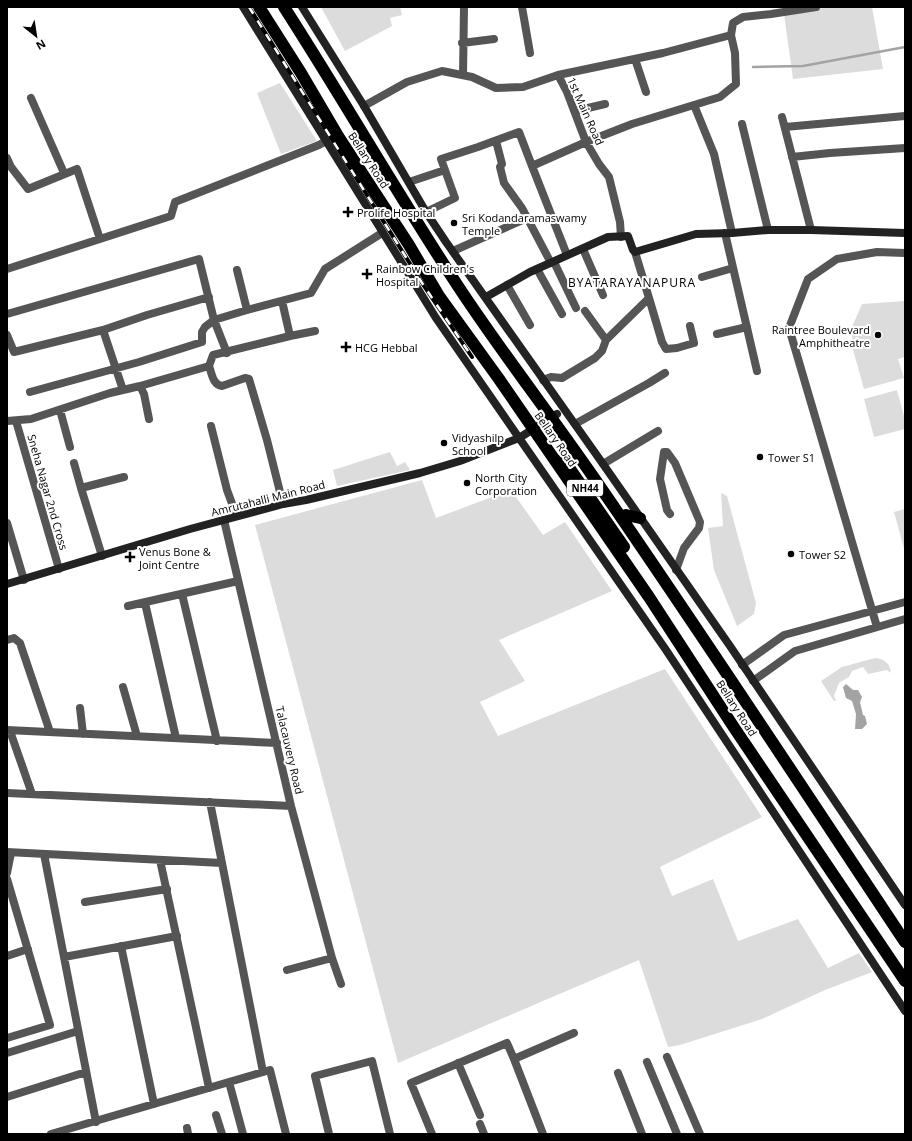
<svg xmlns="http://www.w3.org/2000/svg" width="912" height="1141" font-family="'Open Sans',sans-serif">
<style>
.green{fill:#dcdcdc}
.water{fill:#a3a3a3}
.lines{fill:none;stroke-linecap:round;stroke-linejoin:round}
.stream{stroke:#a3a3a3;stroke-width:2.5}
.street{stroke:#555;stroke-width:8}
.secondary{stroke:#222;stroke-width:8}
.highway{stroke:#000;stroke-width:12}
.rail-casing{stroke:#000;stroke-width:4}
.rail{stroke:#fff;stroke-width:2.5;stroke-dasharray:8;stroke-linecap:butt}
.poi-dot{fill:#000;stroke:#fff;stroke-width:1.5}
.labels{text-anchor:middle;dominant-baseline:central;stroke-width:4;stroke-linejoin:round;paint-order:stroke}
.shield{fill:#fff;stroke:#4c4c4c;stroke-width:1}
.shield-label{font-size:10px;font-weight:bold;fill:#000}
.street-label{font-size:11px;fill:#000;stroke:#fff}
.poi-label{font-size:11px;fill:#000;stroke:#fff;text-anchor:start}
.neighbourhood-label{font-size:12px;letter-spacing:1px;fill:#000;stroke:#fff}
</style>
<rect width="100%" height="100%" fill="#fff"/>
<!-- green -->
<path class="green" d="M 321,7 L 400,7 L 402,15 L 390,18 L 392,26 L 345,51 Z
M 783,7 L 872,7 L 883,69 L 793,79 Z
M 280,83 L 317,141 L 281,154 L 257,93 Z
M 905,301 L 905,357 L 898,359 L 904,378 L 864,389 L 852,346 L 852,327 L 862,304 Z
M 897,390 L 905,420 L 905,429 L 874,437 L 864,399 Z
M 390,452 L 397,466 L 405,462 L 410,470 L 337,486 L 333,470 Z
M 422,480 L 436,518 L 511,490 L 543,535 L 565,522 L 612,591 L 499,640 L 525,681 L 480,702 L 498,736 L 665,669 L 762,817 L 660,867 L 672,896 L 713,879 L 738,941 L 798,919 L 828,968 L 859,953 L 872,972 L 825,990 L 762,1019 L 680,1045 L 668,1047 L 639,960 L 398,1063 L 255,525 Z
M 721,493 L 727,496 L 756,603 L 754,614 L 737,626 L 714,570 L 708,528 L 723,526 Z
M 905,509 L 905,552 L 894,512 Z
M 875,658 C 884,659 890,663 891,673 L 887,670 L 868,674 L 863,667 L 852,671 L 849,677 L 839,683 L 834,696 L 836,701 L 834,701 L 821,681 L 842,667 Z"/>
<!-- water -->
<path class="water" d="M 846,684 L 853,690 L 858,690 L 862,697 L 860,702 L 863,715 L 865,716 L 867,724 L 862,729 L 855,729 L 856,714 L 852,701 L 846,698 L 843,687 Z"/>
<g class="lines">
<!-- stream -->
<path class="stream" d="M 753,67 L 803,66 L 905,47"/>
<!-- street -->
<path class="street" d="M 522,7 L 530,53
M 731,35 L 733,23 L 743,17 L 771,14 L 816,7
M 462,43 L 494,39
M 635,59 L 646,92
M 463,75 L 464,7
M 558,75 L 567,92 L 586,142 L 599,164 L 609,177 L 620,222 L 621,237
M 31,98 L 64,173
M 694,105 L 714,154 L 732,233
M 364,106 L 407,82 L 442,71 L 472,77 L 496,88 L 523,87 L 558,75 L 663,53 L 731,35 L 735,53 L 736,84 L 720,97 L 632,124 L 586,142 L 532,166 L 567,255
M 575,111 L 605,104
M 782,117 L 811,230
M 742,124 L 768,230
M 785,127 L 905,116
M 496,141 L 502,164 L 500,167 L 504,183 L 522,208 L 551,263
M 792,157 L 830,153 L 905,148
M 7,158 L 11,167 L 28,189 L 77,169 L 100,239
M 409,182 L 445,170
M 426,212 L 455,198 L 441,159 L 478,147 L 519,132 L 532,166
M 725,233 L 757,371
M 583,249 L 603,295
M 453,251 L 527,218
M 554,262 L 576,308
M 7,269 L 171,216 L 175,202 L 319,145 L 326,141
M 537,269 L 562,314
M 237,270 L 247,310
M 702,277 L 733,268
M 507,285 L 530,325
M 649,298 L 662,342 L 666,349 L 677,348 L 694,343 L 690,326
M 282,301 L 290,336 L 213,355 L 209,366 C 212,374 213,385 222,386 L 245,378 L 249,379 L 267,440 L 283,504
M 585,311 L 606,340
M 7,314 L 199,259 L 214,320 L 227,353
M 103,330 L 123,390
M 717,334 L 747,327
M 7,335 L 14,352 L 103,330 L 147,315 L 209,297
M 290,336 L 315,331
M 543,380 L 551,377 L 562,378 L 595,358 L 602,351 L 606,340 L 649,298 L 635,252
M 140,386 L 209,366
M 30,392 L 139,362 L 202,342 L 202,332 L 205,327 L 214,320 L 247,310 L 311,293 L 325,269 L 382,233
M 60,410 L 70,447
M 7,421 L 31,419 L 110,393 L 140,386 L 144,394 L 149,419
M 16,421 L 59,569
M 575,424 L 649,383 L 665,373
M 211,426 L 227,490 L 234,509 L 232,517
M 74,463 L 81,488 L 102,556
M 603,464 L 658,431
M 81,488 L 124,477
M 670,514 L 667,510 L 660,479 L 664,452 L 667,452 L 675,463 L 700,522 L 699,528 L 684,548 L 676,570
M 224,520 L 291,806 L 332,958 L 341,984
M 7,523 L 24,580
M 182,594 L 217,741
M 145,603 L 176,738
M 128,606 L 238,581
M 877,627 L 789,328 L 808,279 L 837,259 L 877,252 L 905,253
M 7,640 L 14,638 L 20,643 L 50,732
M 742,665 L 784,635 L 905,602
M 753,681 L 795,651 L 905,619
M 123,687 L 137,736
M 80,708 L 83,734
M 7,730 L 277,743
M 10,731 L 32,794
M 7,793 L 291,806
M 210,802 L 263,1072
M 7,852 L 222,863
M 44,854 L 96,1122
M 160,860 L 209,1088
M 7,873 L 11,853
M 7,879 L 50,1025 L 7,1038
M 85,902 L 167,889
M 121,946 L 154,1104
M 7,956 L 28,949
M 64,957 L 177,936
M 287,970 L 332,958
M 7,1053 L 78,1031
M 667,1057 L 700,1134
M 647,1062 L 677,1134
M 458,1063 L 480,1115
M 618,1073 L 642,1134
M 229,1082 L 243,1134
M 7,1097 L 86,1072
M 216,1115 L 222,1134
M 480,1124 L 484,1134
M 187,1128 L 188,1134
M 51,1134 L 270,1070 L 286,1134
M 329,1134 L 315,1076 L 372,1061 L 390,1134
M 432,1134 L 411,1083 L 507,1043 L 514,1059
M 543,1134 L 514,1059 L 574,1033"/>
<!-- secondary -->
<path class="secondary" d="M 243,7 L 436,318 L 666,650 L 905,1011
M 302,7 L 364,106 L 426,212 L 446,242 L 603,464 L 730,646 L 905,905
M 486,297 L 530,272 L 608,237 L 628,236 L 633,250 L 635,252 L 696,234 L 732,233 L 768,230 L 811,230 L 905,233
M 7,584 L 190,529 L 283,504 L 306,500 L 420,473 L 460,461 L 519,438 L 557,414"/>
<!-- highway -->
<path class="highway" d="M 259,7 L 301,73 L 338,136 L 409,245 L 439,296 L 499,379 L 649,597 L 733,726 L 905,981
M 284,7 C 342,97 395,190 454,280 C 498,348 548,411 594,478 C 700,631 802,787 905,942
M 563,459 L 624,547
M 626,515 L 640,518"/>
<!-- rail casing -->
<g class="rail-casing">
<path id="rail" d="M 249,7 L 424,286 L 472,357"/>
</g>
<!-- rail -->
<use href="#rail" class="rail"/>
</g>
<!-- markers -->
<g class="poi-dot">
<path d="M346 206h4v4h4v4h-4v4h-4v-4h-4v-4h4z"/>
<circle cx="454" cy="223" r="4"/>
<path d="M365 268h4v4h4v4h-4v4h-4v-4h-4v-4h4z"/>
<circle cx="878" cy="335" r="4"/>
<path d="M344 341h4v4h4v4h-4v4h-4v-4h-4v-4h4z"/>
<circle cx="444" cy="443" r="4"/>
<circle cx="760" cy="457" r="4"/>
<circle cx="467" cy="483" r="4"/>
<circle cx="791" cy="554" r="4"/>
<path d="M128 551h4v4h4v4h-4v4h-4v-4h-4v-4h4z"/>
</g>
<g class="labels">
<!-- shield labels -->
<rect class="shield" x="567" y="480" width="36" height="16" rx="3"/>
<g class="shield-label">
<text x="585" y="488">NH44</text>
</g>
<!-- street labels -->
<g class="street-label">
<text transform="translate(586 111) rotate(66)">1st Main Road</text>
<text transform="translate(369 160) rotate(57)">Bellary Road</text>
<text transform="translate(556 439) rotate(55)">Bellary Road</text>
<text transform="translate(48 492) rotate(74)">Sneha Nagar 2nd Cross</text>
<text transform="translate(268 498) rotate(-14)">Amrutahalli Main Road</text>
<text transform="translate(737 708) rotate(57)">Bellary Road</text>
<text transform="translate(290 750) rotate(77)">Talacauvery Road</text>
</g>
<!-- poi labels -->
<g class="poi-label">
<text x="357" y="212">Prolife Hospital</text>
<text x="462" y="217">Sri Kodandaramaswamy<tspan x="462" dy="13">Temple</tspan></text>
<text x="376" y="268">Rainbow Children's<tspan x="376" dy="13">Hospital</tspan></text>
<text x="870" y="329" text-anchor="end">Raintree Boulevard<tspan x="870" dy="13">Amphitheatre</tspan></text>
<text x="355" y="347">HCG Hebbal</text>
<text x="452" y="437">Vidyashilp<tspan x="452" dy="13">School</tspan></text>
<text x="768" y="457">Tower S1</text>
<text x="475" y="477">North City<tspan x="475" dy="13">Corporation</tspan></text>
<text x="139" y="551">Venus Bone &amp;<tspan x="139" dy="13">Joint Centre</tspan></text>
<text x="799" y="554">Tower S2</text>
</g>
<!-- neighbourhood labels -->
<g class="neighbourhood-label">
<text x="632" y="282">BYATARAYANAPURA</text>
</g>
</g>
<!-- border -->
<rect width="912" height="1141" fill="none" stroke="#000000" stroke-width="16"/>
<!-- north arrow -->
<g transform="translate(36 36) rotate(150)" stroke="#ffffff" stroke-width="3" paint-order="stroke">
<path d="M0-3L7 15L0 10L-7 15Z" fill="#000000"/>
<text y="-6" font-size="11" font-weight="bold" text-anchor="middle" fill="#000000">N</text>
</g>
</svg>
